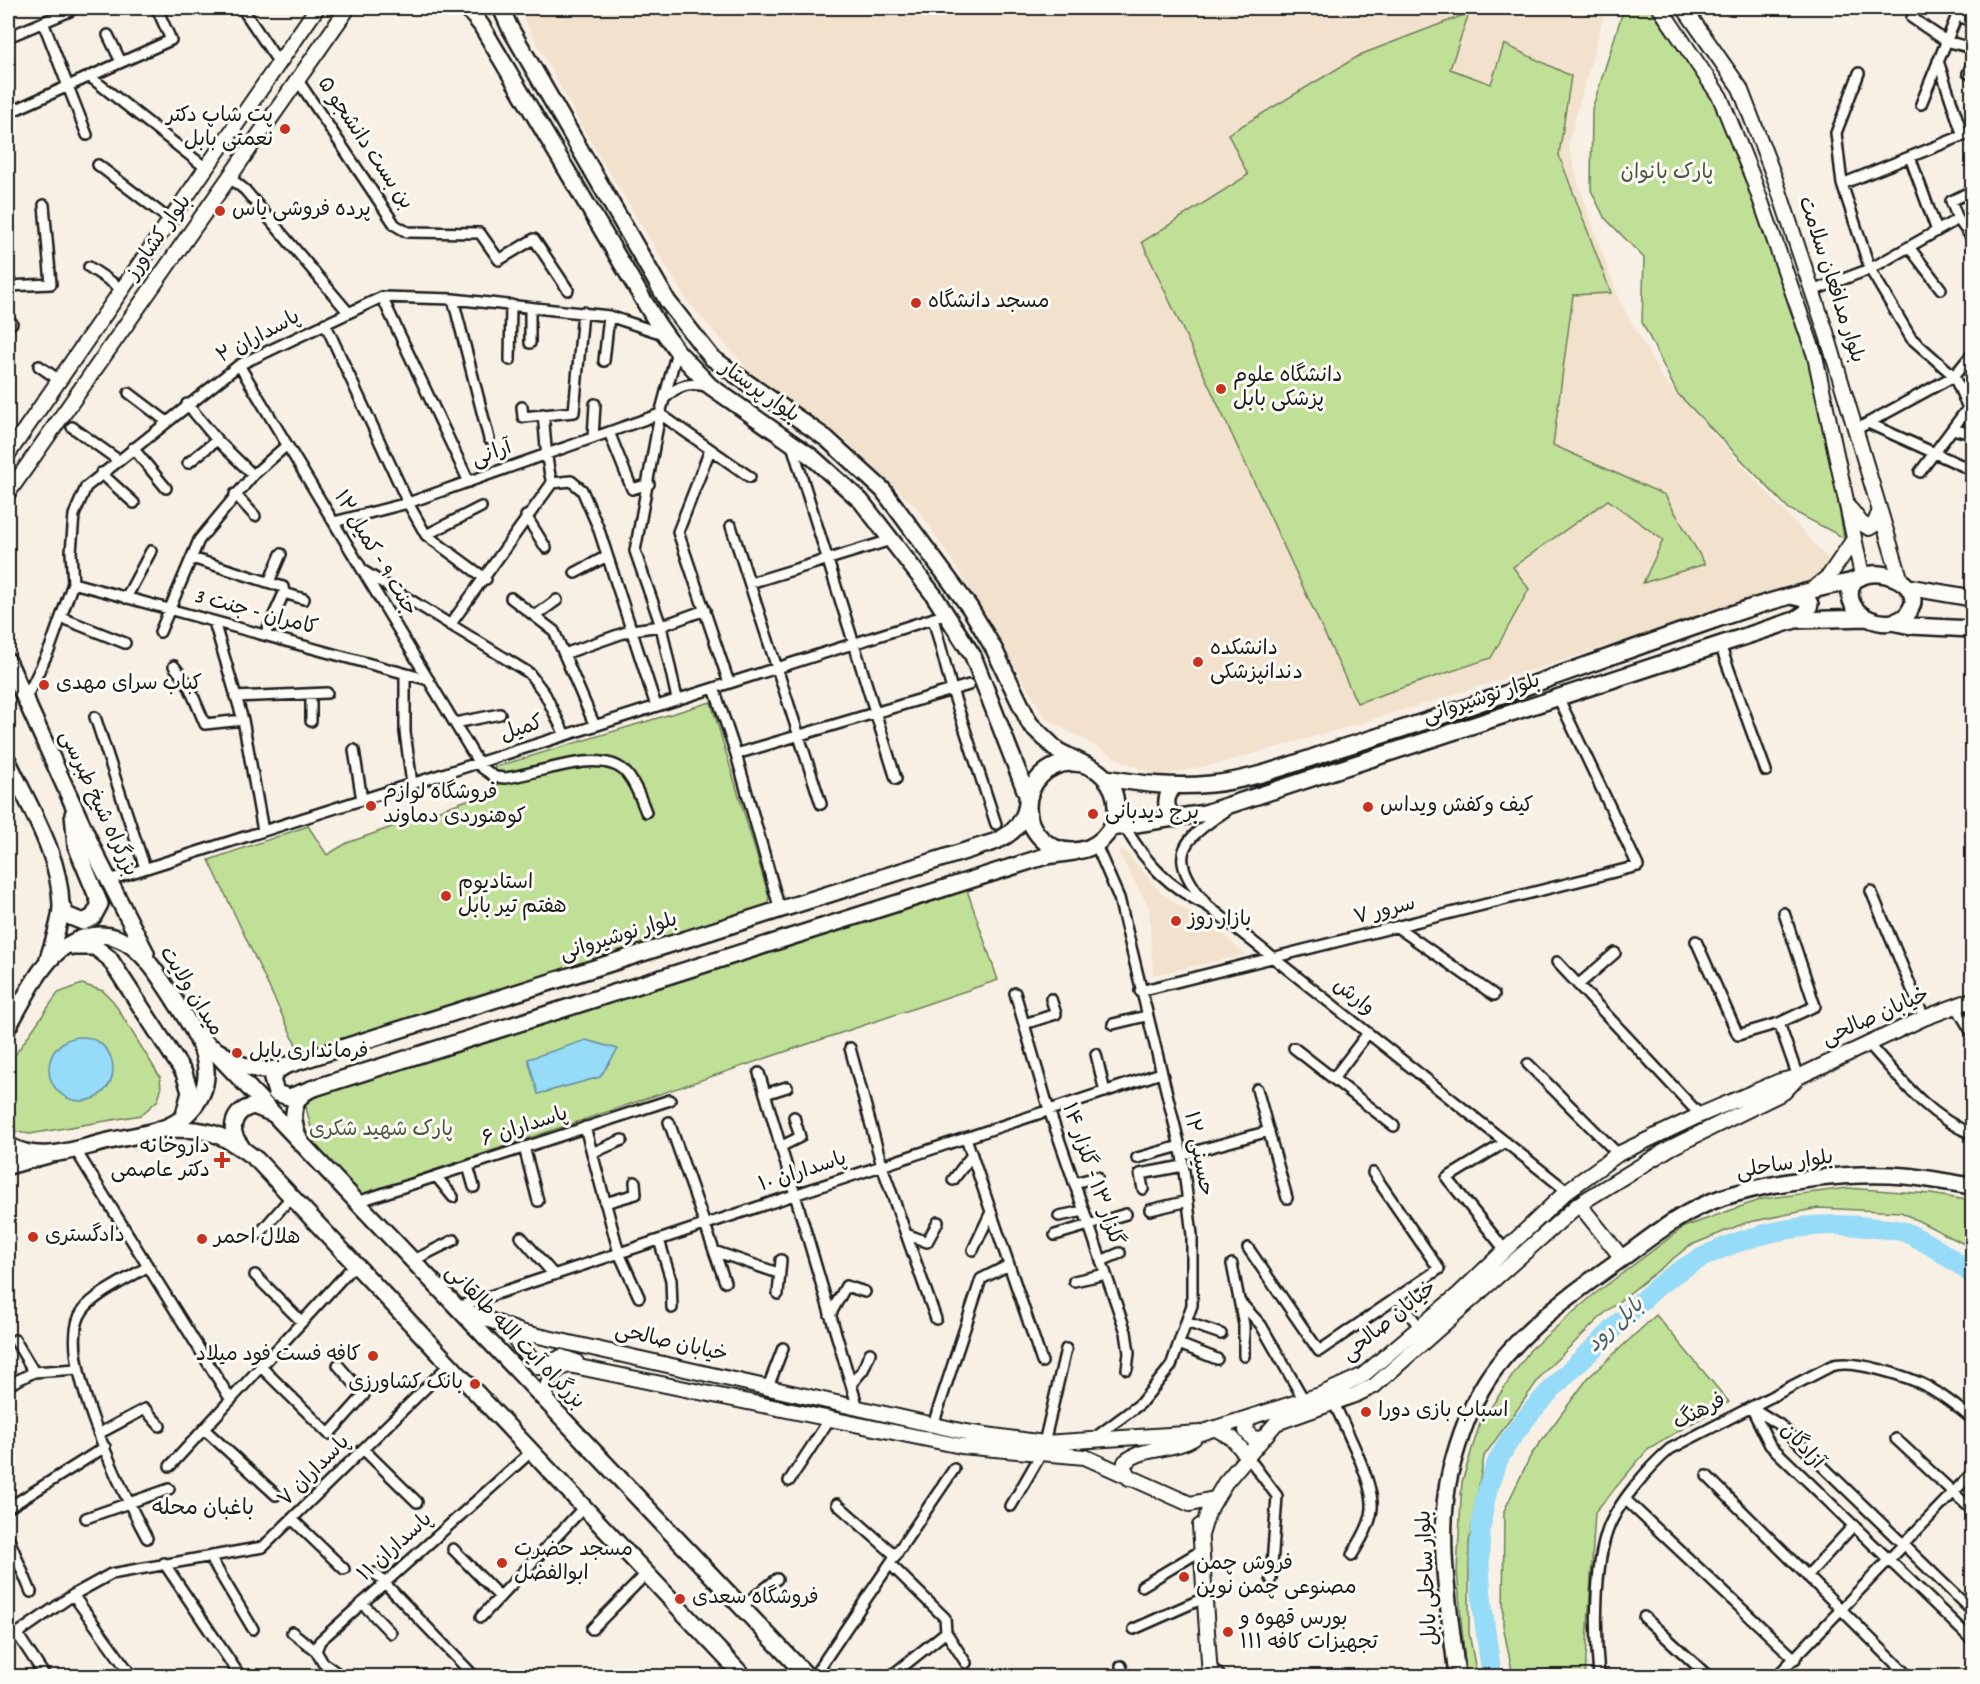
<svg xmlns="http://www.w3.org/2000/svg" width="1980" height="1684" font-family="Dekko,'Playpen Sans Arabic',sans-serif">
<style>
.built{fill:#f2e2cd}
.green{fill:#c0df97;stroke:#6e7e5a;stroke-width:1.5}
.water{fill:#96dbf8;stroke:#658fa0;stroke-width:1.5}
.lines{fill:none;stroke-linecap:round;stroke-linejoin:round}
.river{stroke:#96dbf8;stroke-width:20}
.minor-casing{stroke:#1c1c1c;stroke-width:14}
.secondary-casing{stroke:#1c1c1c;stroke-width:18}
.primary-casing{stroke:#1c1c1c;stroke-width:20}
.trunk-casing{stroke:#1c1c1c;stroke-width:20}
.minor{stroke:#fdfcf7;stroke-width:9}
.secondary{stroke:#fdfcf7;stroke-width:14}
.primary{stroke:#fdfcf7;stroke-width:15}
.trunk{stroke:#fdfcf7;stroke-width:15}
.poi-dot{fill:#c8321e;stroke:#fdfcf7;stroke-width:2}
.labels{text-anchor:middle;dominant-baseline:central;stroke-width:6;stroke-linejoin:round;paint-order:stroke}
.poi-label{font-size:21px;fill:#1c1c1c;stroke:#fdfcf7;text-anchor:start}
.street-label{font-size:21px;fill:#1c1c1c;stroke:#fdfcf7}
.park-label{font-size:21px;fill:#4d5641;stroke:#fdfcf7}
.water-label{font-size:22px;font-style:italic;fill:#475f69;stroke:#fdfcf7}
.neighbourhood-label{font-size:22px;fill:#1c1c1c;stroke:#fdfcf7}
</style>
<rect width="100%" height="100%" fill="#f8f0e4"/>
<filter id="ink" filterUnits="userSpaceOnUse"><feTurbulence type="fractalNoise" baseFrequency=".0167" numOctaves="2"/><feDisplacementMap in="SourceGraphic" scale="12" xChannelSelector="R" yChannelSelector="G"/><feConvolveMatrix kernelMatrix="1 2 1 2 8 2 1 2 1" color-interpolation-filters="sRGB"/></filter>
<g filter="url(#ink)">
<!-- built -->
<path class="built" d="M 518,8 L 1606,8 L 1568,144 L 1580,189 L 1620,302 L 1663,379 L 1829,560 L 1820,574 L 1808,584 L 1365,722 L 1225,762 L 1159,776 L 1122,761 L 1045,718 L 960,573 L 917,508 L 843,438 L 781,400 L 746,368 L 687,301 L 583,129 Z
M 1125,851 L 1162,894 L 1223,934 L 1245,955 L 1153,975 L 1149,907 L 1118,852 Z"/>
<!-- green -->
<path class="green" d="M 1624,8 L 1649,8 L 1719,103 L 1797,318 L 1822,404 L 1844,538 L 1789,509 L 1677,393 L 1642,322 L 1644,258 L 1604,217 L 1591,190 L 1592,109 Z
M 1469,13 L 1450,69 L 1491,84 L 1504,44 L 1571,76 L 1559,155 L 1611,293 L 1573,295 L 1553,445 L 1665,495 L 1705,564 L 1643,583 L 1663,540 L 1608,500 L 1513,567 L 1529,589 L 1491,658 L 1357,703 L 1142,242 L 1248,175 L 1228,134 L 1362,54 Z
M 711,702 L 769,897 L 767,906 L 300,1053 L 209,860 L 308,826 L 327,855 L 347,843 L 498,789 L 492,768 Z
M 967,890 L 998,980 L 360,1195 L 315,1144 L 304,1099 Z
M 82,984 L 103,991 L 113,1001 L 160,1077 L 161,1089 L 158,1100 L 141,1115 L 30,1134 L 17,1132 L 8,1126 L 8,1065 L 58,993 Z
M 1847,1188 L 1931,1194 L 1972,1201 L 1972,1248 L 1901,1212 L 1818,1208 L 1745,1223 L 1689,1246 L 1607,1311 L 1544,1372 L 1484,1456 L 1469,1543 L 1469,1633 L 1477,1676 L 1466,1676 L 1457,1571 L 1462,1482 L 1480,1423 L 1530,1350 L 1592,1296 L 1684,1227 L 1762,1199 Z
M 1656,1315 L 1729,1402 L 1649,1448 L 1595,1512 L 1585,1676 L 1513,1676 L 1503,1625 L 1504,1511 L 1531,1455 L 1588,1378 Z"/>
<!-- water -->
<path class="water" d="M49 1069a32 32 0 1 1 64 0a32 32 0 1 1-64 0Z
M 586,1040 L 618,1049 L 600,1077 L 538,1094 L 528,1059 Z"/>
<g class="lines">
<!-- river -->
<path class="river" d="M 1492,1676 C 1482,1611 1469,1534 1494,1470 C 1509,1429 1564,1375 1597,1345 C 1620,1324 1641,1298 1666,1280 C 1724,1237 1805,1217 1876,1228 C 1886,1229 1898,1229 1907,1233 C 1930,1243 1952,1259 1972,1274"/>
<!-- minor casing -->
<g class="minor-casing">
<path id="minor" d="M 242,8 L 279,63
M 1918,8 L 1912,18 L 1946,41 L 1972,48
M 1957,15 L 1972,22
M 43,22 L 87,135
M 108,35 L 121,62
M 8,37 L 70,11 L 69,8
M 1938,61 L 1963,136
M 1859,73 L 1836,133 L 1842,184 L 1870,269 L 1911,338 L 1954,376 L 1968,408 L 1920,472
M 1968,73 L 1972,64
M 89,76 L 206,168
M 297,79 L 395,225 L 407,232 L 480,233 L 499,260 L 534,239 L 568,290
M 1921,104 L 1960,8
M 8,113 L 171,40 L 158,11
M 1910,157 L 1937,231
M 98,165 L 170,220
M 229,177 L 245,190 L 348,312
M 1842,184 L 1972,132
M 1958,219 L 1972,238
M 1909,247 L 1941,289
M 89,267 L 122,289
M 8,286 L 51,284 L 44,205
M 1812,291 L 1870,269 L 1958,219 L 1951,201 L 1972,191
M 382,297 L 469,482
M 453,299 L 489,439
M 8,323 L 12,323
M 325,323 L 408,503 L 426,535 L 486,579
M 530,343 L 530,308
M 677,351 L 660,414 L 635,551 L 661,626 L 677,699
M 510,360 L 511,305
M 604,361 L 609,316
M 239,365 L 481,767 L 495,777 L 505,778 C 536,775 604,745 627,774 C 636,785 641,799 646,812
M 39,366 L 59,380
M 129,393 L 166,421
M 665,398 C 679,384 691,382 709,387
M 187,404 L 217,440 L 253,475
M 522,407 L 523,417 L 574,412 L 583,312
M 543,414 C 546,439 545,459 552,483
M 1868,423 L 1972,470
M 72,427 L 118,460
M 1952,429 L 1972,434
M 1855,430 L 1954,376 L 1972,354
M 609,432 L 632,489 L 649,484
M 593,438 L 595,404
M 792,445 L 896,779
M 133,448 L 166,488
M 710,450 L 678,532 L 729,683
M 188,463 L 217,440
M 101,473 L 134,503
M 552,483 L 571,481 L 582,490 L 598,527 L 656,706
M 235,494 L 255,516
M 526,516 L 546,548
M 334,522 L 408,503 L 660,414 L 750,477
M 731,526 L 821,804
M 426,535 L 481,507
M 192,558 L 283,587 L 284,593 L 265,635
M 365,572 L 529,673 L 545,694 L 565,735
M 575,573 L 607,556
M 269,582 L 281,554
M 73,583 L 429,680
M 750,583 L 891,540
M 284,593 L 304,599
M 126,598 L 151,551
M 511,598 L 554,631 L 595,726
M 535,616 L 557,600
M 62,618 L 125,643
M 933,618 L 952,690 L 996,824
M 214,622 L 243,720 L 263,831
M 450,625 L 552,483
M 160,632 L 199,540 L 253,475 L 287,445
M 1720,645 L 1766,771
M 564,654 L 632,630 L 661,626 L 705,610
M 174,666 L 188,684 L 205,724 L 243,720
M 405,674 L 405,732 L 412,784
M 714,688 L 736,754 L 780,910
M 235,697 L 327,693
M 25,700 L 50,648 L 73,583 L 71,552 L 74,515 L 86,487 L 239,365 L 382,297 L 453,299 L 609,316 L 663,334
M 95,717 L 145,868
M 311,721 L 311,694
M 455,723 L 500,714
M 354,750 L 362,800
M 736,754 L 969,685
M 1125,827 C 1146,864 1170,888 1208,906 L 1567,1191
M 109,880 L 947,614
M 1871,891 L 1924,1018
M 1207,905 C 1168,857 1177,843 1226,811
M 1397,927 L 1494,995
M 1696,941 L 1738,1035 L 1779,1023 L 1798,1077
M 1557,962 L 1700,1115
M 1578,985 L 1615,953
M 1140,991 L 1638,866 L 1558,697
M 1015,993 L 1049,1110 L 1126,1332 L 1129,1353 L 1127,1369
M 1956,1006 L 1972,1033
M 1779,1023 L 1815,1006 L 1784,913
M 1024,1024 L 1056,1014 L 1051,999
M 1113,1024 L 1146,1016
M 1869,1044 C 1900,1079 1928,1116 1972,1134
M 850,1048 L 882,1166 L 936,1319
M 1294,1048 L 1394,1126
M 1096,1054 L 1105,1092
M 1528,1064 L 1618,1154
M 759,1073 L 858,1408
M 1333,1079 L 1368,1033
M 1257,1089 L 1287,1198
M 765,1094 L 787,1087
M 669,1122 L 725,1282
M 585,1127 L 619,1253 L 639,1297
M 966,1138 L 1042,1362
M 524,1147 L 538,1201
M 780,1147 L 800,1137 L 794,1117
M 75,1149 L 231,1400
M 592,1153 L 622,1140
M 1182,1155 L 1269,1131
M 1137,1158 L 1180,1146
M 468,1166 L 474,1187
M 1373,1173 L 1439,1269 L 1398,1297 L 1419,1327
M 436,1176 L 453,1197
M 953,1180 L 972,1155
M 1074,1183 L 1097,1177
M 1143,1189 L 1140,1174 L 1183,1166
M 357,1202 L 670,1100
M 605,1203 L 636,1194 L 635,1182
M 1150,1210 L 1188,1201
M 1059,1216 L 1084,1211
M 259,1234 L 292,1196
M 906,1234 L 927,1242 L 938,1222
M 1055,1235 L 1126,1214
M 521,1237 L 554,1275
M 659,1240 L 671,1280 L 672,1308
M 1248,1248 L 1319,1351 L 1398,1297
M 973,1250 L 991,1212
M 1505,1250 L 1447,1178 L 1506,1142
M 714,1251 L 778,1273
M 412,1261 L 454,1240
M 1101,1261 L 1120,1253
M 1232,1264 L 1244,1325 L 1244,1356
M 255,1275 L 302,1322
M 1074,1281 L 1106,1274
M 778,1294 L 781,1260
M 1240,1302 L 1261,1325 L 1304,1400
M 457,1307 L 1161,1073
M 830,1315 L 846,1286 L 865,1292
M 1186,1322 L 1221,1334
M 15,1340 L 34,1372
M 1179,1344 L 1217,1359
M 261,1367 L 329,1434 L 364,1395 L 338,1365
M 851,1384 L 863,1370 L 870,1353
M 8,1385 L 34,1372 L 77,1369
M 768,1387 L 783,1348
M 1334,1403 C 1345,1428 1374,1482 1372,1508 C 1371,1525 1360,1541 1352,1555
M 1751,1407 L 1770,1445 L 1972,1640
M 1751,1407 L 1780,1425 L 1972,1611
M 933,1425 L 981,1279 L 1009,1265
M 204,1429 L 276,1495
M 100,1433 L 145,1409 L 160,1426
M 1093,1439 L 1140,1404 L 1171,1366 L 1192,1305 L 1192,1235 L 1182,1155 L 1119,898 L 1096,845
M 1896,1439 L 1972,1510
M 1044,1443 L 1066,1349
M 363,1449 L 417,1502
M 1247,1456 L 1277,1496 L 1271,1579
M 170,1466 L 356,1263
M 1707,1476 L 1908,1676
M 789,1481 L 829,1420
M 1626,1500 L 1795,1659
M 837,1504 L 896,1556
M 1011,1506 L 1041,1454
M 8,1508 L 105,1447
M 86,1518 L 169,1489
M 292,1519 L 344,1569
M 8,1537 L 31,1592
M 147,1538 C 124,1495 52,1352 83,1310 C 95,1294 129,1278 147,1267
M 453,1549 L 500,1597
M 210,1557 L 253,1629
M 164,1563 L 240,1676
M 890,1564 L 945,1618 L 946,1632 L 891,1676
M 375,1573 L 474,1676
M 1807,1576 L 1854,1525
M 1142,1586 L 1202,1550
M 73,1595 L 132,1676
M 362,1603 L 391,1633
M 741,1607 L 777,1579
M 481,1617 L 584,1507
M 1644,1617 L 1708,1676
M 592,1629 L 647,1573
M 1134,1629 L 1204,1598
M 16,1632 L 45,1676
M 292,1632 L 316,1651
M 946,1632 L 966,1663
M 8,1640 L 73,1595 L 111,1574 L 263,1547 L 450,1364
M 1121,1666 L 1124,1676
M 1211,1667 L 1220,1676
M 341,1676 L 323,1663 L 316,1651 L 320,1641 L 532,1451
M 814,1676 L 954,1469
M 1599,1676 C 1595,1636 1594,1567 1608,1529 C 1618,1503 1649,1467 1670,1449 L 1831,1366 C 1852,1358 1910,1377 1930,1388 C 1945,1397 1959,1408 1972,1419
M 1777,1676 L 1972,1473"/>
</g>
<!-- secondary casing -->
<g class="secondary-casing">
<path id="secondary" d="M 1660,8 L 1720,97 L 1752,176 L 1815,356 L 1862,575
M 1684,8 L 1740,88 L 1775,179 L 1827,335 L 1901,581
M 8,454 L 317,8
M 8,493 L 348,8
M 1851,510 L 1861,523 L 1869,528 L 1874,525 L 1879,513
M 1814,588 L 1829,576 L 1854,539
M 1579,1204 L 1622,1258
M 458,1308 L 521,1332 L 965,1432 L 1044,1443 L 1200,1433 L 1320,1395 L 1362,1376 L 1459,1294 L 1567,1191 L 1618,1154 L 1700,1115 L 1780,1081 L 1798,1077 L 1924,1018 L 1972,1000
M 534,1335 L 522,1336 L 517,1342 L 538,1367 L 543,1367 L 561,1357 L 576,1362
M 546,1401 C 545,1384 552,1369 569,1365 L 961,1446 L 1085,1457 L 1190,1504 L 1214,1499
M 1254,1416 L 1247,1421 L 1246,1431 L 1252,1438 L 1261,1439
M 1216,1429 L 1232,1438 L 1247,1456
M 1129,1478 L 1124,1468 L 1125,1462 C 1145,1446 1173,1451 1194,1438
M 1200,1526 L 1210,1676
M 1201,1535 L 1208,1512 L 1225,1483 L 1276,1423 L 1355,1395 L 1374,1386 L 1579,1204 L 1670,1148 L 1784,1092 L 1798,1077"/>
</g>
<!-- primary casing -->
<g class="primary-casing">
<path id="primary" d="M 501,8 L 510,28 L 668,302 L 712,358 L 827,439 L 883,490 L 970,608 L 994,649 L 1030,724 L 1058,751 L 1088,766
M 1908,587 L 1972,598
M 1791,596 L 1808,600 L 1810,604 L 1807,612 L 1795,620
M 1892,622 L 1911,626 L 1972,629
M1028 807a44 44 0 1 1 88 0a44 44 0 1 1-88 0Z
M 1106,778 C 1142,784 1175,788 1211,784 C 1255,780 1300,761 1341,748 C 1461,712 1579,667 1697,626 C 1747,608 1797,592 1849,582 C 1858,580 1863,574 1872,574 C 1885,573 1902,578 1910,590 C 1913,596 1914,603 1911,608 C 1898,639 1834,616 1854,581
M 1174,786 C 1164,798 1164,809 1176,819
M 1111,828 L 1205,813 L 1795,620 L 1867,618
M 213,1048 C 233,1060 251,1074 275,1069 L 994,842 C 1014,834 1029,818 1027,795 L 973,656 L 933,594 L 861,501 L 812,457 L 710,386 L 677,351 L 657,323 L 481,25 L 467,8
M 285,1066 L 277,1071 L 272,1079 L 276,1093 L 289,1097 L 306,1091
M 301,1143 C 292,1124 288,1100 311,1089 L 1046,856 L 1074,852
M 8,1166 L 48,1155
M 1457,1676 C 1450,1611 1435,1538 1450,1473 C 1458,1441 1469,1408 1487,1380 C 1518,1332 1574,1292 1621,1259 C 1653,1236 1682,1211 1721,1198 C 1772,1181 1851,1171 1905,1176 C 1928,1178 1950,1183 1972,1186"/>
</g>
<!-- trunk casing -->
<g class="trunk-casing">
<path id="trunk" d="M 8,661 L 95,853 L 146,953
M 8,761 C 28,805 60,854 61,905 C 61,923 53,941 48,959
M 61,904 L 66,915 L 83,922 L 93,917 L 100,904 L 76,846 L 73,814
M 75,947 L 95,947 L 109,958 L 184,1073 L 190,1092 L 185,1111
M 8,1027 C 25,999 42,956 73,942 C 125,917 152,965 175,1001 C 198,1037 226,1078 186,1115 C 166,1133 134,1135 109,1141 C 75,1149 40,1164 8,1145
M 192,1028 L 807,1676
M 160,1129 C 209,1129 218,1130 257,1160 L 743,1676
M 241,1146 C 227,1130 233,1110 254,1106 L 271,1113"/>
</g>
<!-- minor -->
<use href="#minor" class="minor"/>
<!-- secondary -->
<use href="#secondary" class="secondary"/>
<!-- primary -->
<use href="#primary" class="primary"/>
<!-- trunk -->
<use href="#trunk" class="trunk"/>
</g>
</g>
<!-- markers -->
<g class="poi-dot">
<circle cx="285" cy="129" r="6"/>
<circle cx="220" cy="211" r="6"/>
<circle cx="916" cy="303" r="6"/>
<circle cx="1221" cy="389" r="6"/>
<circle cx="1198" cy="662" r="6"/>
<circle cx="44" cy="685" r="6"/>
<circle cx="371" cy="806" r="6"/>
<circle cx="1368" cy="807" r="6"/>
<circle cx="1093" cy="814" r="6"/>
<circle cx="446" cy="896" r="6"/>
<circle cx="1176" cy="921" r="6"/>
<circle cx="237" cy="1053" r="6"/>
<path d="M219 1151h6v6h6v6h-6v6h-6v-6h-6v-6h6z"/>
<circle cx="33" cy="1237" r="6"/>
<circle cx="202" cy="1239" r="6"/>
<circle cx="373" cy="1356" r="6"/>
<circle cx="475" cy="1384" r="6"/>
<circle cx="1366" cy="1412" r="6"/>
<circle cx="502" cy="1563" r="6"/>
<circle cx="1184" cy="1577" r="6"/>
<circle cx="680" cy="1599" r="6"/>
<circle cx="1228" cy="1632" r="6"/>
</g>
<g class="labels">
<!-- poi labels -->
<g class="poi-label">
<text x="273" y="117" text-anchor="end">پت شاپ دکتر<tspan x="273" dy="24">نعمتی بابل</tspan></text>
<text x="232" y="211">پرده فروشی یاس</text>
<text x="928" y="303">مسجد دانشگاه</text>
<text x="1233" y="377">دانشگاه علوم<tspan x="1233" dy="24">پزشکی بابل</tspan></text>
<text x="1210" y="650">دانشکده<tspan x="1210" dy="24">دندانپزشکی</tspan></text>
<text x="56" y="685">کباب سرای مهدی</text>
<text x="383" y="794">فروشگاه لوازم<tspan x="383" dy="24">کوهنوردی دماوند</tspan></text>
<text x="1380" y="807">کیف و‌کفش ویداس</text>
<text x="1105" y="814">برج دیدبانی</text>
<text x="458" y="884">استادیوم<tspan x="458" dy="24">هفتم تیر بابل</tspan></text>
<text x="1188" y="921">بازار روز</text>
<text x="249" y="1053">فرمانداری بابل</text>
<text x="210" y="1148" text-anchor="end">داروخانه<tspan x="210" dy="24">دکتر عاصمی</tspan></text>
<text x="45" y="1237">دادگستری</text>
<text x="214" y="1239">هلال احمر</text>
<text x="361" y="1356" text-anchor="end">کافه فست فود میلاد</text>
<text x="463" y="1384" text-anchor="end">بانک کشاورزی</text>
<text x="1378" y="1412">اسباب بازی دورا</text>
<text x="514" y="1551">مسجد حضرت<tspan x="514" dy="24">ابوالفضل</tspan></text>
<text x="1196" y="1565">فروش چمن<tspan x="1196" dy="24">مصنوعی چمن نوین</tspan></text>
<text x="692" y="1599">فروشگاه سعدی</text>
<text x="1240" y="1620">بورس قهوه و<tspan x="1240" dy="24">تجهیزات کافه ۱۱۱</tspan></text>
</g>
<!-- street labels -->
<g class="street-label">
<text transform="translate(364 144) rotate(56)">بن بست دانشجو ۵</text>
<text transform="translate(160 238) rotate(-55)">بلوار کشاورز</text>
<text transform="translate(1830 280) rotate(72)">بلوار مدافعان سلامت</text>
<text transform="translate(259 338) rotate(-28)">پاسداران ۲</text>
<text transform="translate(759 393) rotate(35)">بلوار پرستار</text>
<text transform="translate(492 455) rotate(-20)">آرانی</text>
<text transform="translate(374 554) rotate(59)">جنت 9 - کمیل ۱۲</text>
<text transform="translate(256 614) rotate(15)">کامران - جنت 3</text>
<text transform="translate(1482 700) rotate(-18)">بلوار نوشیروانی</text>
<text transform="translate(522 730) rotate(-18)">کمیل</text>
<text transform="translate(97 804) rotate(65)">بزرگراه شیخ طبرسی</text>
<text transform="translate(1385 912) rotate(-14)">سرور ۷</text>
<text transform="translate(619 938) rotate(-17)">بلوار نوشیروانی</text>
<text transform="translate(190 992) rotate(58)">میدان ولایت</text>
<text transform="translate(1353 998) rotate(38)">وارش</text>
<text transform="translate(1876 1018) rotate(-24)">خيابان صالحی</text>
<text transform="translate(525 1128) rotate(-18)">پاسداران ۶</text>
<text transform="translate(1197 1154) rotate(79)">حسینی ۱۲</text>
<text transform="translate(1785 1166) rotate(-9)">بلوار ساحلی</text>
<text transform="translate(803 1173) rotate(-18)">پاسداران ١٠</text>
<text transform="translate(1091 1175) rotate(71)">گلزار ۱۳ - گلزار ۱۴</text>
<text transform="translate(1390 1322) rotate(-39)">خيابان صالحی</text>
<text transform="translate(514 1338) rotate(46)">بزرگراه آیت الله طالقانی</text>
<text transform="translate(671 1344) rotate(13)">خیابان صالحی</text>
<text transform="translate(1700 1413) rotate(-27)">فرهنگ</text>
<text transform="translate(1801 1447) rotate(48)">آزادگان</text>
<text transform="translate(315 1472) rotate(-45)">پاسداران ۷</text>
<text transform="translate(396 1548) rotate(-42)">پاسداران ١١</text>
<text transform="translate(1429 1578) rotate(-93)">بلوار ساحلی بابل</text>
</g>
<!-- park labels -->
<g class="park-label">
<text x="1667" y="174">پارک بانوان</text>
<text x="381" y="1131">پارک شهید شکری</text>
</g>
<!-- water labels -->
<g class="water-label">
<text transform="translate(1616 1326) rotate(-43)">بابل رود</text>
</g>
<!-- neighbourhood labels -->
<g class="neighbourhood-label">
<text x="203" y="1509">باغبان محله</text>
</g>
</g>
<!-- margin -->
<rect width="1980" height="1684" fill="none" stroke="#fdfcf7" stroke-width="30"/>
<rect x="15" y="15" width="1950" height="1654" fill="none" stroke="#1c1c1c" stroke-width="2" filter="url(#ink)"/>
</svg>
